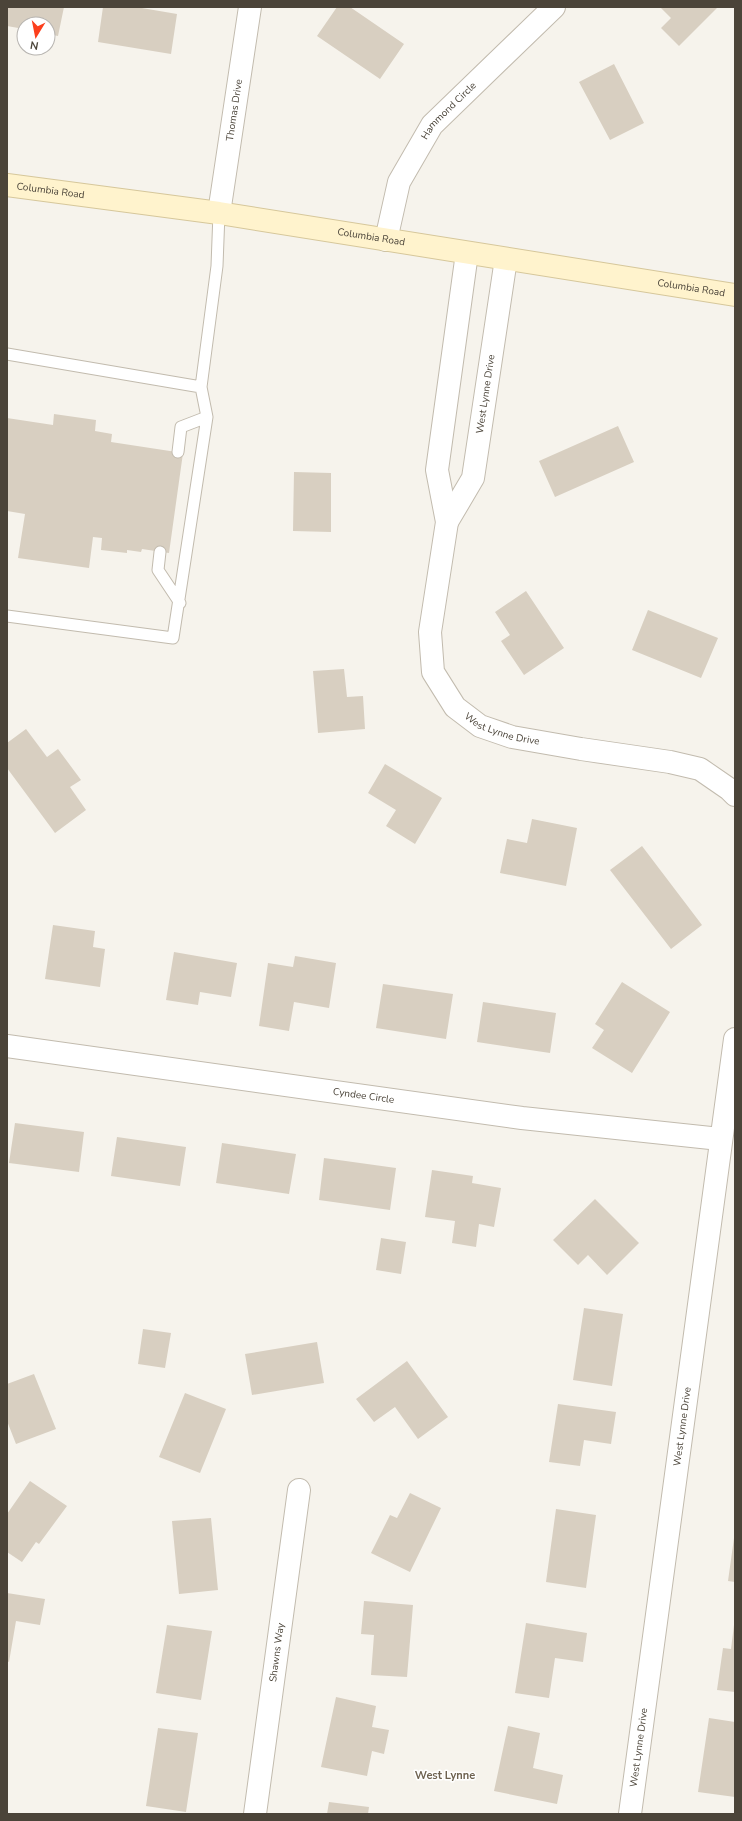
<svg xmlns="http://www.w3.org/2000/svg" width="742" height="1821" font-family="'Nunito Sans',sans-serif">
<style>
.building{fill:#d8cfc1}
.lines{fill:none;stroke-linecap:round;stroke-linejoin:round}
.service-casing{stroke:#c2bbae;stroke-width:13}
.minor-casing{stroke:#c2bbae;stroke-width:24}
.secondary-casing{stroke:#d6c79b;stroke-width:24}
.service{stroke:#fff;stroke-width:11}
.minor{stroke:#fff;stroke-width:22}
.secondary{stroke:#fff3cd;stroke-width:22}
.labels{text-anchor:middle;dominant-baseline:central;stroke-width:3;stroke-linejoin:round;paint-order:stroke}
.street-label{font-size:10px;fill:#4b4439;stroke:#fff}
.neighbourhood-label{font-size:11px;font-weight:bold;fill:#6e6250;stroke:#fff}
</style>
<rect width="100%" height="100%" fill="#f6f3ec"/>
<!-- building -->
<path class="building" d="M 7,7 L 64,7 L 58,36 L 48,34 L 48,24 L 24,24 L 24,29 L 7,26 Z
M 103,7 L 136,7 L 177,14 L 171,54 L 98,42 Z
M 337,7 L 350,7 L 404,44 L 380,79 L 317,36 Z
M 660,7 L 718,7 L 679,46 L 661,28 L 671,18 Z
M 614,64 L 644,123 L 610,140 L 579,82 Z
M 54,414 L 96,420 L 95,431 L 112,434 L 111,442 L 183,453 L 169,553 L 142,549 L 141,552 L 127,550 L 127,553 L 101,550 L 102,538 L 93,537 L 89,568 L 18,558 L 25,514 L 7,511 L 7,418 L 53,425 Z
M 618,426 L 634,462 L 555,497 L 539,461 Z
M 294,472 L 331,473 L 331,532 L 293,531 Z
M 526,591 L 564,648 L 524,675 L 501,641 L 510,635 L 495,612 Z
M 648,610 L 718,638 L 701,678 L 632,650 Z
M 344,669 L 347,697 L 363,696 L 365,729 L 318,733 L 313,671 Z
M 26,729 L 47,757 L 58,749 L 81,780 L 70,787 L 86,810 L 55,833 L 7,768 L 7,743 Z
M 385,764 L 442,798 L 415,844 L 386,826 L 396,810 L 368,793 Z
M 532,819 L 577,828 L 566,886 L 500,873 L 507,839 L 527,843 Z
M 642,846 L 702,925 L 671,949 L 610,870 Z
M 53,925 L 95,931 L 93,947 L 105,949 L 100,987 L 45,979 Z
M 174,952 L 237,963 L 231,997 L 200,992 L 198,1005 L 166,1000 Z
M 295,956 L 336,963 L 329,1008 L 294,1002 L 289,1031 L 259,1026 L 268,963 L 293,967 Z
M 622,982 L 670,1012 L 632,1073 L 592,1048 L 604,1030 L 595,1024 Z
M 383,984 L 453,994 L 446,1039 L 376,1028 Z
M 483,1002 L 556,1013 L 550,1053 L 477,1042 Z
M 15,1123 L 84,1132 L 79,1172 L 9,1163 Z
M 117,1137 L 186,1147 L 180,1186 L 111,1176 Z
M 222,1143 L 296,1154 L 289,1194 L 216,1183 Z
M 324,1158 L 396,1168 L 390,1210 L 319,1200 Z
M 432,1170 L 473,1176 L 472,1183 L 501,1188 L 494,1227 L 479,1224 L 476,1247 L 452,1243 L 455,1221 L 425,1217 Z
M 595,1199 L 639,1243 L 607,1275 L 588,1255 L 578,1265 L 553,1240 Z
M 381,1238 L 406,1242 L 401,1274 L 376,1270 Z
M 584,1308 L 623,1314 L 612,1386 L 573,1380 Z
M 143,1329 L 171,1333 L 165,1368 L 138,1364 Z
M 317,1342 L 324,1383 L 252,1395 L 245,1354 Z
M 407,1361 L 448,1417 L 418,1439 L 395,1407 L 374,1422 L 356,1399 Z
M 34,1374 L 56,1429 L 16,1444 L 7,1421 L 7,1384 Z
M 185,1393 L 226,1409 L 200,1473 L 159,1457 Z
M 558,1404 L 616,1412 L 611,1444 L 584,1440 L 580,1466 L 549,1462 Z
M 30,1481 L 67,1506 L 39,1544 L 36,1542 L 22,1562 L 7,1552 L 7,1514 Z
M 410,1493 L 441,1508 L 410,1572 L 371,1553 L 390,1515 L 397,1518 Z
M 556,1509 L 596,1515 L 586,1588 L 546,1582 Z
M 211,1518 L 218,1590 L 179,1594 L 172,1521 Z
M 734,1538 L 735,1539 L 735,1582 L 728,1581 Z
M 7,1593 L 45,1599 L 40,1625 L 16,1621 L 9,1662 L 7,1661 Z
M 364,1601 L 413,1605 L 407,1677 L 371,1675 L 374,1635 L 361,1634 Z
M 526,1623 L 587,1633 L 583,1662 L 555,1658 L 549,1698 L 515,1693 Z
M 167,1625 L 212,1631 L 201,1700 L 156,1693 Z
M 734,1625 L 735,1625 L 735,1692 L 717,1690 L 723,1648 L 731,1649 Z
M 336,1697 L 376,1706 L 372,1727 L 389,1730 L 384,1754 L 372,1751 L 367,1776 L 321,1767 Z
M 709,1718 L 735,1722 L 735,1797 L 698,1792 Z
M 508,1726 L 540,1733 L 533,1768 L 563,1775 L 557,1804 L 494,1791 Z
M 158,1728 L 198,1733 L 186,1812 L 146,1806 Z
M 329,1802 L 369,1807 L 368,1814 L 327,1814 Z"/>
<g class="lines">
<!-- service casing -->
<g class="service-casing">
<path id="service" d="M 7,354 L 201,387 L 217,266 L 219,213
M 178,452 L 181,427 L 207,417
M 160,552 L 158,570 L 180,603
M 7,616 L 173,638 L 207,417 L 201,387"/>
</g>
<!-- minor casing -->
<g class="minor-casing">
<g id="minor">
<path id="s1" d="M 219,213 L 250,7"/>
<path id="s2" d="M 386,240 L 399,182 L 432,125 L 554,7"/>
<path id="s3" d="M 467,253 L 437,470 L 447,522 L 430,632 L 433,672 L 455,707 L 480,726 L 512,737 L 581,749 L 670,762 L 700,769 L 729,789 L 735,795"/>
<path id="s4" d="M 447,522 L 473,478 L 506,259"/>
<path id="s5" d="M 7,1046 L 522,1118 L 720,1139"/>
<path id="s6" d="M 255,1814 L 299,1490"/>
<path id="s7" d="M 630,1814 L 735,1039"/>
</g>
</g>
<!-- secondary casing -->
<g class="secondary-casing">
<g id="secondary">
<path id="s8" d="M 7,185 L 219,213 L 735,295"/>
</g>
</g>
<!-- service -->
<use href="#service" class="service"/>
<!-- minor -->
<use href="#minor" class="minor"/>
<!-- secondary -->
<use href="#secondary" class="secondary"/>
</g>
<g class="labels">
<!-- street labels -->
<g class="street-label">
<text stroke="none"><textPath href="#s1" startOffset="104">Thomas Drive</textPath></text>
<text stroke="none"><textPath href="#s2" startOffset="147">Hammond Circle</textPath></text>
<text stroke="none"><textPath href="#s8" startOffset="44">Columbia Road</textPath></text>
<text stroke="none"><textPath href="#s8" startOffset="368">Columbia Road</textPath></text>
<text stroke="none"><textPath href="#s8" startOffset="692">Columbia Road</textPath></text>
<text stroke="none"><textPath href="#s4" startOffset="136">West Lynne Drive</textPath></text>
<text stroke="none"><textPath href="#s3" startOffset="518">West Lynne Drive</textPath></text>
<text stroke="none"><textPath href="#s5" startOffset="360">Cyndee Circle</textPath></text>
<text stroke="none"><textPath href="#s7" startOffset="391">West Lynne Drive</textPath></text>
<text stroke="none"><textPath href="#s6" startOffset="163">Shawns Way</textPath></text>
<text stroke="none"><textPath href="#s7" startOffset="67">West Lynne Drive</textPath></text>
</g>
<!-- neighbourhood labels -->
<g class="neighbourhood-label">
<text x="445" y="1775">West Lynne</text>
</g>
</g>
<!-- border -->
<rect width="742" height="1821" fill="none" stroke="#4b4439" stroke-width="16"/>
<!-- north arrow -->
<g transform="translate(36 36) rotate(190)"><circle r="19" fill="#ffffff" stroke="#b7b4b0"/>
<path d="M0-3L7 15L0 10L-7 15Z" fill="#fc3f1d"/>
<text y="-6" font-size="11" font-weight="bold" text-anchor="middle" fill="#4b4439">N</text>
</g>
</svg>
